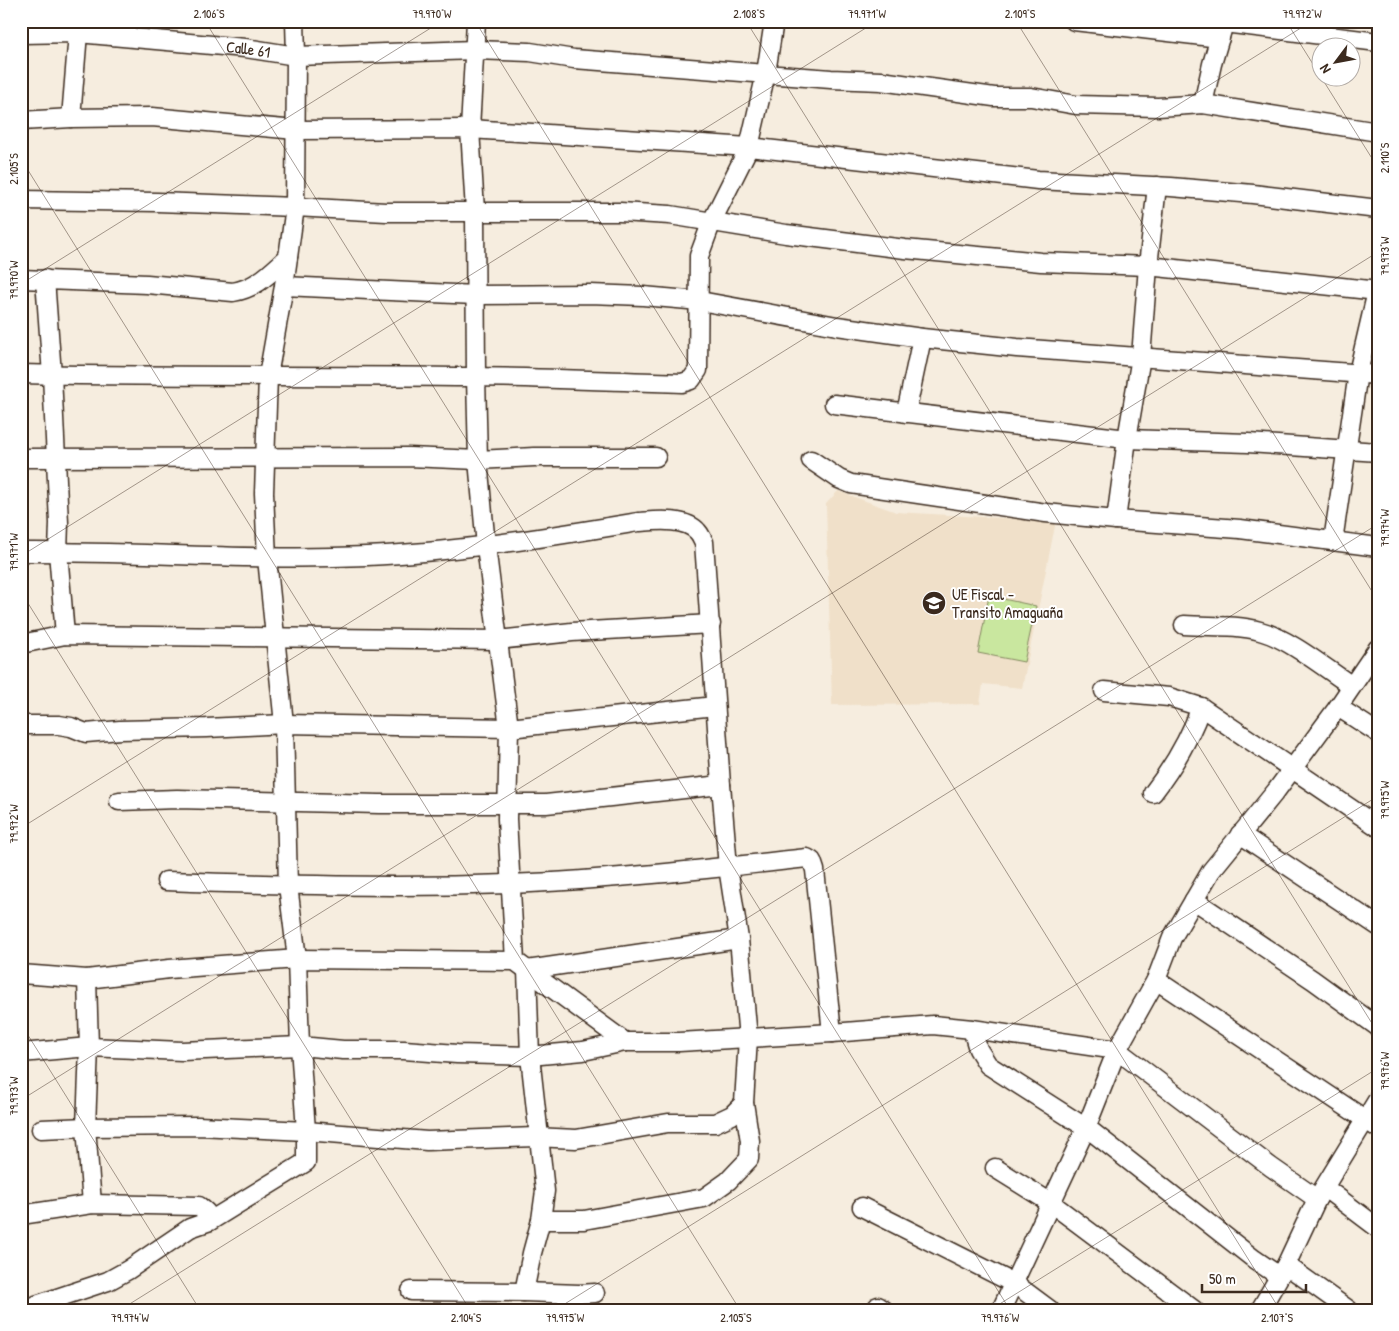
<svg xmlns="http://www.w3.org/2000/svg" width="1399" height="1331" font-family="'Patrick Hand',sans-serif">
<style>
.built{fill:#f0e0c9}
.green{fill:#c9e79f;stroke:#82885e}
.lines{fill:none;stroke-linecap:round;stroke-linejoin:round}
.minor-casing{stroke:#3b2a1e;stroke-width:21}
.minor{stroke:#fff;stroke-width:18}
.ticks{fill:none;stroke:#3b2a1e;stroke-width:1;stroke-opacity:0.45}
.labels{text-anchor:middle;dominant-baseline:central;stroke-width:4;stroke-linejoin:round;paint-order:stroke}
.street-label{font-size:16px;fill:#3b2a1e;stroke:#fff}
.poi-label{font-size:16px;fill:#3b2a1e;stroke:#fff;text-anchor:start}
.neatline{fill:none;stroke:#3b2a1e;stroke-width:2}
.ticks-label{font-size:12px;text-anchor:middle;fill:#3b2a1e}
</style>
<rect width="100%" height="100%" fill="#f6eddf"/>
<filter id="ink" filterUnits="userSpaceOnUse"><feTurbulence type="fractalNoise" baseFrequency=".02" numOctaves="2"/><feDisplacementMap in="SourceGraphic" scale="10" xChannelSelector="R" yChannelSelector="G"/><feConvolveMatrix kernelMatrix="1 2 1 2 8 2 1 2 1" color-interpolation-filters="sRGB"/></filter>
<g filter="url(#ink)">
<!-- built -->
<path class="built" d="M 838,491 L 896,512 L 1056,521 L 1022,688 L 983,684 L 980,704 L 832,705 L 826,504 Z"/>
<!-- green -->
<path class="green" d="M 989,596 L 1036,606 L 1024,662 L 978,653 Z"/>
<g class="lines">
<!-- minor casing -->
<g class="minor-casing">
<g id="minor">
<path d="M 476,21 L 470,129 L 475,211 L 476,377 L 478,460 L 486,546 L 509,728 L 507,819 L 515,961"/>
<path d="M 1074,21 L 1220,38"/>
<path d="M 1224,23 L 1378,42"/>
<path id="s1" d="M 21,34 L 78,33 L 245,48 L 296,56 L 475,50 L 530,52 L 574,59 L 831,79 L 881,81 L 994,97 L 1031,97 L 1076,105 L 1158,107 L 1203,104 L 1378,132"/>
<path d="M 1203,104 L 1212,64 L 1223,27"/>
<path d="M 71,118 L 79,21"/>
<path d="M 21,121 L 71,118 L 152,117 L 296,130 L 470,129 L 749,147 L 1038,180 L 1171,187 L 1253,194 L 1378,209"/>
<path d="M 21,200 L 157,202 L 295,207 L 386,212 L 620,212 L 670,215 L 786,234 L 905,249 L 1041,262 L 1148,266 L 1378,291"/>
<path d="M 21,279 L 147,284 L 233,292 C 257,288 270,273 288,257"/>
<path d="M 45,279 L 52,375 L 59,523 L 58,552 L 65,635"/>
<path d="M 284,286 L 475,295 L 590,294 L 643,296 L 700,301 L 837,326 L 922,338 L 1017,348 L 1378,375"/>
<path d="M 21,374 C 172,377 323,375 474,377 C 543,378 613,381 682,383 L 691,380 L 698,370 L 699,256 L 712,221 L 749,147 L 766,73 L 774,21"/>
<path d="M 834,404 L 1127,439 L 1248,443 L 1378,452"/>
<path d="M 906,413 L 922,338"/>
<path d="M 21,458 L 409,457 L 478,460 L 534,457 L 656,457"/>
<path d="M 811,460 L 839,479 L 851,484 L 1046,513 L 1116,520 L 1240,529 L 1378,547"/>
<path d="M 1116,520 L 1127,439 L 1141,357 L 1148,266 L 1157,186"/>
<path d="M 1333,541 L 1358,373 L 1378,287"/>
<path d="M 21,552 C 136,551 251,561 367,556 C 458,552 547,537 638,522 C 654,521 686,517 698,532 C 701,535 702,539 704,542 L 721,785 L 728,867 L 739,939 L 748,1038 L 744,1103 L 750,1141 L 749,1159 L 728,1181 L 704,1198 L 584,1220 L 541,1220 L 532,1253 L 524,1292"/>
<path d="M 1184,625 C 1209,627 1235,624 1260,631 C 1290,639 1326,669 1352,686"/>
<path d="M 21,644 L 65,635 L 498,640 L 572,632 L 711,624"/>
<path d="M 1104,691 L 1169,697 L 1201,707 L 1378,827"/>
<path d="M 1338,707 L 1378,733"/>
<path d="M 21,725 L 59,725 L 71,727 L 86,733 L 120,730 L 207,728 L 284,724 L 509,728 L 715,706"/>
<path d="M 1153,793 C 1173,767 1190,738 1201,707"/>
<path d="M 119,801 L 177,799 L 379,804 L 546,804 L 721,785"/>
<path d="M 1240,834 L 1378,926"/>
<path d="M 166,881 C 280,885 395,888 509,884 C 609,880 708,869 807,858 L 812,861 L 815,870 L 832,1033"/>
<path d="M 1194,900 L 1313,980 L 1378,1027"/>
<path d="M 21,974 L 87,979 L 169,969 L 297,959 L 515,961 L 625,1042"/>
<path d="M 87,979 L 89,1047 L 86,1127 L 92,1204"/>
<path d="M 1156,980 L 1378,1128"/>
<path d="M 972,1029 L 978,1049 L 988,1065 L 1091,1131 L 1254,1259 L 1279,1276"/>
<path d="M 21,1053 L 89,1047 L 182,1051 L 300,1046 L 343,1050 L 404,1050 L 457,1054 L 530,1056 L 583,1051 L 625,1042 L 679,1042 L 832,1033 L 933,1025 L 972,1029 L 1117,1050 L 1271,1167 L 1317,1199"/>
<path d="M 41,1129 L 86,1127 L 198,1126 L 306,1131 L 427,1141 L 535,1137 L 576,1139 L 668,1123 L 715,1123 L 732,1115 L 744,1103"/>
<path d="M 995,1168 L 1051,1203 L 1194,1310"/>
<path d="M 1325,1188 L 1378,1228"/>
<path d="M 862,1207 L 1015,1284 L 1050,1310"/>
<path d="M 21,1215 L 92,1204 L 199,1206 L 206,1212 L 210,1221"/>
<path d="M 541,1220 L 545,1191 L 530,1056 L 527,970 L 739,939"/>
<path d="M 1286,1265 L 1349,1310"/>
<path d="M 411,1291 L 524,1292 L 579,1294 L 595,1293"/>
<path d="M 36,1305 L 108,1281 L 128,1270 L 190,1228 L 210,1221 L 306,1162 L 306,1131 L 300,1046 L 297,959 L 288,885 L 284,724 L 267,558 L 264,493 L 268,376 L 284,286 L 295,207 L 296,56 L 295,21"/>
<path d="M 878,1306 L 884,1310"/>
<path d="M 1001,1310 L 1086,1128 L 1117,1050 L 1156,980 L 1172,938 L 1211,871 L 1276,791 L 1338,707 L 1378,648"/>
<path d="M 1260,1310 L 1286,1265 L 1317,1199 L 1378,1099"/>
</g>
</g>
<!-- minor -->
<use href="#minor" class="minor"/>
</g>
</g>
<!-- ticks -->
<path class="ticks" d="M 205,21 L 1010,1310M 475,21 L 1280,1310M 746,21 L 1378,1033M 1016,21 L 1378,601M 1286,21 L 1378,168M 21,159 L 740,1310M 21,284 L 442,21M 21,556 L 877,21M 21,592 L 470,1310M 21,828 L 1312,21M 21,1024 L 200,1310M 21,1100 L 1378,252M 120,1310 L 1378,524M 555,1310 L 1378,796M 990,1310 L 1378,1068"/>
<!-- icons -->
<defs>
<g id="school-disc" transform="scale(1.25)"><circle r="9.5" fill="#3b2a1e" stroke="#fff"/><path d="M0-5L7-2L0 1L-7-2ZM-4 1L0 2.5L4 1V4Q0 6-4 4Z" fill="#fff"/></g>
</defs>
<g fill-rule="evenodd">
<use href="#school-disc" x="934" y="603"/>
</g>
<g class="labels">
<!-- street labels -->
<g class="street-label">
<text stroke="none"><textPath href="#s1" startOffset="228">Calle 61</textPath></text>
</g>
<!-- poi labels -->
<g class="poi-label">
<text x="952" y="594">UE Fiscal -<tspan x="952" dy="18">Transito Amaguaña</tspan></text>
</g>
</g>
<!-- margin -->
<rect width="1399" height="1331" fill="none" stroke="#fff" stroke-width="55"/>
<!-- north arrow -->
<g transform="translate(1336 62) rotate(238)"><circle r="24" fill="#ffffff" stroke="#b1aaa5"/>
<path d="M0-4L9 19L0 12L-9 19Z" fill="#3b2a1e"/>
<text y="-8" font-size="14" font-weight="bold" text-anchor="middle" fill="#3b2a1e">N</text>
</g>
<!-- scale -->
<path d="M1202 1284v8h104v-8" fill="none" stroke="#3b2a1e" stroke-width="2.5"/>
<text x="1209" y="1284" font-size="15" fill="#3b2a1e" stroke="#ffffff" stroke-width="4" paint-order="stroke">50 m</text>
<rect x="28" y="28" width="1344" height="1276" class="neatline"/>
<g class="ticks-label">
<text x="209" y="18">2.106°S</text>
<text x="432" y="18">79.970°W</text>
<text x="749" y="18">2.108°S</text>
<text x="867" y="18">79.971°W</text>
<text x="1020" y="18">2.109°S</text>
<text x="1302" y="18">79.972°W</text>
<text transform="translate(1385 158) rotate(-90)" y="4">2.110°S</text>
<text transform="translate(14 169) rotate(-90)" y="4">2.105°S</text>
<text transform="translate(1385 256) rotate(-90)" y="4">79.973°W</text>
<text transform="translate(14 280) rotate(-90)" y="4">79.970°W</text>
<text transform="translate(1385 528) rotate(-90)" y="4">79.974°W</text>
<text transform="translate(14 552) rotate(-90)" y="4">79.971°W</text>
<text transform="translate(1385 800) rotate(-90)" y="4">79.975°W</text>
<text transform="translate(14 824) rotate(-90)" y="4">79.972°W</text>
<text transform="translate(1385 1071) rotate(-90)" y="4">79.976°W</text>
<text transform="translate(14 1096) rotate(-90)" y="4">79.973°W</text>
<text x="130" y="1322">79.974°W</text>
<text x="466" y="1322">2.104°S</text>
<text x="565" y="1322">79.975°W</text>
<text x="736" y="1322">2.105°S</text>
<text x="1000" y="1322">79.976°W</text>
<text x="1277" y="1322">2.107°S</text>
</g>
</svg>
